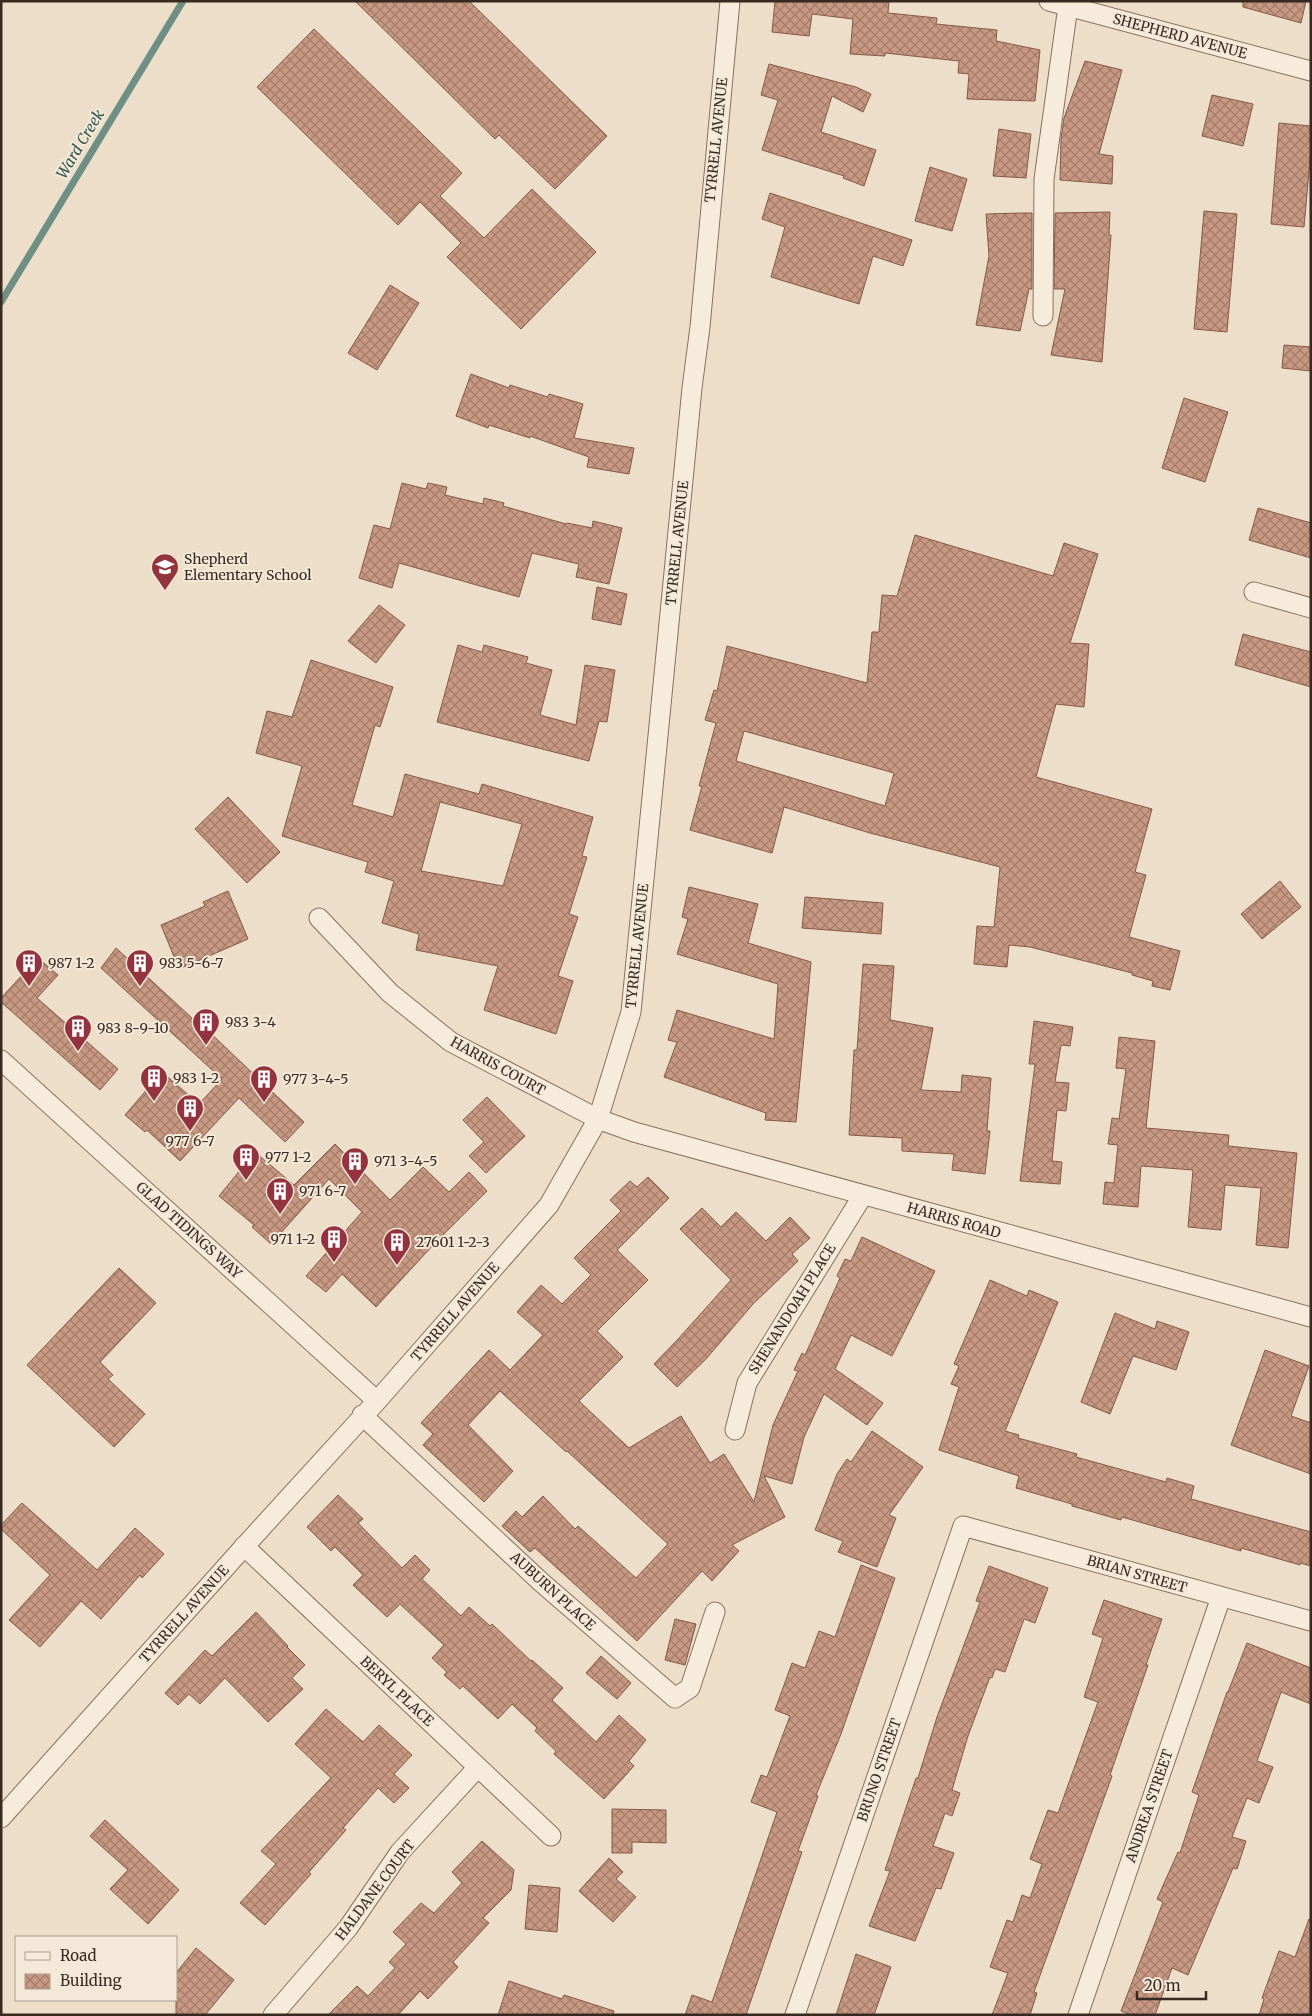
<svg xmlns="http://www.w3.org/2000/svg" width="1312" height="2016" font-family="Merriweather,serif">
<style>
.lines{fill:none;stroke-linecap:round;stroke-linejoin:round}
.stream{stroke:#708f84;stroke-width:7}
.building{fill:url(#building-cross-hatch);stroke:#855946;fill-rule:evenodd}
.street-casing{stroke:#87705f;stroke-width:21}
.street{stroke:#f7ecdc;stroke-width:19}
.labels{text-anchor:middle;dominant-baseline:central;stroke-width:4;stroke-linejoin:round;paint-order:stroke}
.street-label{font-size:14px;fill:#392a21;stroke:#f4e9d8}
.poi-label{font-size:14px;fill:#392a21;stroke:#f4e9d8;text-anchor:start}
.water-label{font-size:15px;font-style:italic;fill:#325751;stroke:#f4e9d8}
</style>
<defs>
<pattern id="building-cross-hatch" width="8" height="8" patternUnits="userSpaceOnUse" patternTransform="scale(1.25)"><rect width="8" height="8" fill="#c79882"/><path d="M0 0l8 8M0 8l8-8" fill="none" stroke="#a37c6a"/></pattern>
</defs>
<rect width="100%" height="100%" fill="#ecdec9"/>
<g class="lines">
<!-- stream -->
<path class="stream" d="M 1,302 L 183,1"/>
</g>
<!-- building -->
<path class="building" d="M 355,1 L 469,1 L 607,136 L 555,189 L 499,135 L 495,139 Z
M 775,1 L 889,1 L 888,13 L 937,18 L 936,24 L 997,30 L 996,41 L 1040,50 L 1035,101 L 967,99 L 969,74 L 958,73 L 959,61 L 885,53 L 885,56 L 850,54 L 853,19 L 812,14 L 809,36 L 772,32 Z
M 1243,1 L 1306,1 L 1301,23 L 1243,7 Z
M 314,29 L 462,173 L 440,196 L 484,238 L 532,189 L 596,252 L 521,329 L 447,257 L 461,243 L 420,202 L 398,225 L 257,87 Z
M 1085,61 L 1122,70 L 1099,154 L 1113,156 L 1112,184 L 1060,180 L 1061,139 L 1064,118 Z
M 769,64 L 856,87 L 871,94 L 863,112 L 832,96 L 821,132 L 876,150 L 864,186 L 843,178 L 844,176 L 762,150 L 778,100 L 761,95 Z
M 1212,95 L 1253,104 L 1243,146 L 1202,136 Z
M 1279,123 L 1311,126 L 1311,149 L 1304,227 L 1271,224 Z
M 999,129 L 1031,134 L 1026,178 L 993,176 Z
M 930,167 L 967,179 L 952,231 L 915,221 Z
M 770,193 L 912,240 L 903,266 L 873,256 L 859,304 L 771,277 L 785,227 L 762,219 Z
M 1204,211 L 1237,214 L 1227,332 L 1194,329 Z
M 1110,212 L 1109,235 L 1111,235 L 1102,362 L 1051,355 L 1065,289 L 1054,289 L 1055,213 Z
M 1022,213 L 1032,213 L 1032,289 L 1029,289 L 1020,331 L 976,325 L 989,256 L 986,214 Z
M 390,285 L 419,303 L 377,370 L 348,353 Z
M 1284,345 L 1311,347 L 1311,371 L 1282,368 Z
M 471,374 L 509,388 L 510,385 L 548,397 L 549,394 L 583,404 L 574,438 L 634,448 L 629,474 L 587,467 L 589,457 L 530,436 L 530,438 L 489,425 L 488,428 L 456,416 Z
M 1184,398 L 1228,412 L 1205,482 L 1162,468 Z
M 402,483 L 426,489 L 428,483 L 447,487 L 445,495 L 483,504 L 484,498 L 504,503 L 503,506 L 566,524 L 567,523 L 592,528 L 593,521 L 622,528 L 609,584 L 576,577 L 579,564 L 532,553 L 519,597 L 399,563 L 392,588 L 359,578 L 374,525 L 390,529 Z
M 1258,508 L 1311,523 L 1311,558 L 1249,540 Z
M 915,535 L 1053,576 L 1064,543 L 1098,554 L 1070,643 L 1089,644 L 1084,707 L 1056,704 L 1036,777 L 1152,809 L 1135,872 L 1146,875 L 1129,937 L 1180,951 L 1170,990 L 1152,986 L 1153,981 L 1132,975 L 1132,973 L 1030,947 L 1009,945 L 1007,967 L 974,964 L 977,926 L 994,927 L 1000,867 L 870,833 L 784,807 L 772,853 L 690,830 L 702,786 L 699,786 L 716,723 L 705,720 L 714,690 L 717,691 L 727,646 L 867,683 L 872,632 L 879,632 L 882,595 L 897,596 ZM 744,731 L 894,773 L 885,806 L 736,761 Z
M 597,587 L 627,594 L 621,625 L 592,619 Z
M 379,605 L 405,625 L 376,663 L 348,641 Z
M 1243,634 L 1311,652 L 1311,687 L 1235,665 Z
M 458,645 L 482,652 L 484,645 L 528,657 L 526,663 L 552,670 L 540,715 L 576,725 L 585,665 L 615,670 L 607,722 L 599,721 L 589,761 L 437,722 Z
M 311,660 L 393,687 L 380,727 L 375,725 L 352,805 L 393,817 L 405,774 L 479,794 L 482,784 L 593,817 L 582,856 L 587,857 L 569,914 L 578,917 L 558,976 L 573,981 L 556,1034 L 484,1010 L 498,966 L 416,950 L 419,934 L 382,923 L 394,881 L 365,872 L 368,862 L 282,836 L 302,766 L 256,753 L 267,711 L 292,717 ZM 440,802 L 522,824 L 503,886 L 421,871 Z
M 228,797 L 280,852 L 247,883 L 195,829 Z
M 1280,881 L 1301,907 L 1262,939 L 1241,914 Z
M 689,887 L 758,904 L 748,943 L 811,962 L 796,1122 L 765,1120 L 766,1113 L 664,1077 L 677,1042 L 668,1040 L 677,1010 L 774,1039 L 778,984 L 677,954 L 688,919 L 682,917 Z
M 228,891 L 248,939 L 179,969 L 161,925 L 205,906 L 203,902 Z
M 805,897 L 883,903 L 881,934 L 802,928 Z
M 116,948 L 205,1030 L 203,1026 L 304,1122 L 285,1142 L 239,1098 L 180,1161 L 147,1130 L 145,1132 L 125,1115 L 162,1072 L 199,1104 L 222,1079 L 101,968 Z
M 38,958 L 58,975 L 37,998 L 118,1069 L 100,1090 L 1,1002 L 1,998 Z
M 863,964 L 894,966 L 890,1020 L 933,1028 L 921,1090 L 961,1092 L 962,1075 L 991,1078 L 987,1131 L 990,1131 L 985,1174 L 952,1170 L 954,1154 L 902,1151 L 902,1138 L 849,1135 L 854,1050 L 857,1050 Z
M 1034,1021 L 1073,1027 L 1070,1046 L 1061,1045 L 1055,1082 L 1069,1083 L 1066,1111 L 1057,1110 L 1052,1161 L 1062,1162 L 1060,1184 L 1020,1181 L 1035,1064 L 1029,1064 Z
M 1119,1037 L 1155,1041 L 1146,1128 L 1229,1135 L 1228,1146 L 1297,1153 L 1288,1248 L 1256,1245 L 1261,1188 L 1225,1185 L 1221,1230 L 1188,1227 L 1193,1170 L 1141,1166 L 1138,1207 L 1103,1204 L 1105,1182 L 1114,1183 L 1118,1145 L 1108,1144 L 1112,1118 L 1119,1119 L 1126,1069 L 1116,1068 Z
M 487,1097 L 525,1136 L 486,1173 L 469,1156 L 484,1142 L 463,1120 Z
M 335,1144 L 390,1200 L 423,1167 L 449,1192 L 469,1172 L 487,1191 L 436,1242 L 376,1307 L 342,1274 L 326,1292 L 306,1276 L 362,1212 L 329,1179 L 271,1244 L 252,1227 L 254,1225 L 219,1196 L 255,1152 L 294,1185 Z
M 648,1177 L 669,1198 L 617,1250 L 648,1280 L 597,1331 L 623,1357 L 579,1401 L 629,1448 L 681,1416 L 710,1463 L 724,1454 L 754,1502 L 773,1425 L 798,1371 L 794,1370 L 802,1353 L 805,1355 L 840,1278 L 837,1276 L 845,1259 L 851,1261 L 862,1237 L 935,1271 L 892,1356 L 851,1335 L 835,1369 L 883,1403 L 867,1425 L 824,1394 L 804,1437 L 792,1484 L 764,1476 L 785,1517 L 732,1545 L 739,1551 L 712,1581 L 702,1571 L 637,1641 L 535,1548 L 530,1552 L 502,1526 L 516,1511 L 522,1517 L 543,1496 L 575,1529 L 578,1526 L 636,1578 L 668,1544 L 567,1451 L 566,1452 L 500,1391 L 468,1425 L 513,1471 L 484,1502 L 423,1445 L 433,1434 L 421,1423 L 489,1350 L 510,1370 L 543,1335 L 517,1312 L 541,1285 L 562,1304 L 591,1275 L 574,1258 L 621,1211 L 610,1200 L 630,1181 L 637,1187 Z
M 702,1208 L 721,1227 L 736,1212 L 766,1241 L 790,1217 L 810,1238 L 792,1254 L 798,1261 L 753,1304 L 706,1359 L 677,1387 L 654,1364 L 679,1338 L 731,1280 L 680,1229 Z
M 119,1268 L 156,1303 L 100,1362 L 113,1375 L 108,1379 L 145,1414 L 114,1447 L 27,1365 Z
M 990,1280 L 1027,1296 L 1029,1290 L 1058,1302 L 1005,1431 L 1019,1435 L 1018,1438 L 1077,1454 L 1076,1457 L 1166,1482 L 1167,1478 L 1194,1486 L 1191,1499 L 1311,1532 L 1311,1566 L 1300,1563 L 1300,1565 L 1241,1548 L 1241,1551 L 1122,1517 L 1121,1520 L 1072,1506 L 1072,1504 L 1016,1488 L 1019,1476 L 939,1450 L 959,1387 L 951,1384 L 959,1366 L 954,1364 Z
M 1115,1313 L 1155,1329 L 1157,1321 L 1189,1332 L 1176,1370 L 1133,1356 L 1110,1414 L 1081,1402 Z
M 1265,1350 L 1309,1366 L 1291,1416 L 1311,1423 L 1311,1474 L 1231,1445 Z
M 872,1431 L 923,1467 L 889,1515 L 896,1518 L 877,1567 L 838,1552 L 843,1541 L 815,1530 L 837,1474 L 847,1459 L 851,1462 Z
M 338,1495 L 363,1519 L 358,1523 L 402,1568 L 415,1555 L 430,1570 L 422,1579 L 461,1616 L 469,1607 L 490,1626 L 492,1624 L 531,1661 L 532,1660 L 563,1688 L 552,1700 L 596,1742 L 619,1715 L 646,1740 L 629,1761 L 634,1766 L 604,1799 L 554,1754 L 556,1751 L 535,1731 L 537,1728 L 512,1704 L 498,1719 L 463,1686 L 460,1689 L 444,1675 L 447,1672 L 432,1658 L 444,1645 L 400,1604 L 387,1617 L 353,1585 L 363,1575 L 335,1547 L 331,1551 L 307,1527 Z
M 22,1503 L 97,1570 L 135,1528 L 164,1554 L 142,1578 L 140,1575 L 101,1619 L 81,1601 L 40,1647 L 9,1620 L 50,1575 L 1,1529 L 1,1525 Z
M 861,1565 L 895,1578 L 841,1734 L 816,1795 L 818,1796 L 798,1851 L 802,1852 L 746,2015 L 685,2015 L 692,1995 L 712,2002 L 777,1812 L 751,1802 L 761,1775 L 767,1777 L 790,1716 L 775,1710 L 792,1663 L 805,1668 L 819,1631 L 835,1637 Z
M 989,1566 L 1048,1588 L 1035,1623 L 1024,1619 L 1005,1672 L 995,1669 L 992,1678 L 990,1677 L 968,1736 L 952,1790 L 960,1793 L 952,1816 L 945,1813 L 933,1846 L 954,1853 L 941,1889 L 936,1888 L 915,1941 L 869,1926 L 890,1871 L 885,1870 L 916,1778 L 918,1778 L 937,1717 L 980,1602 L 976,1601 Z
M 1104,1600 L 1162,1619 L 1146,1665 L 1148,1665 L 1110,1775 L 1112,1776 L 1034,1992 L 1037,1993 L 1030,2015 L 992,2015 L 1008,1973 L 990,1967 L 1007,1920 L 1013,1922 L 1022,1895 L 1030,1898 L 1042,1864 L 1030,1859 L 1048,1810 L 1058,1813 L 1098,1702 L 1084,1697 L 1103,1638 L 1092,1634 Z
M 256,1612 L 288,1646 L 287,1647 L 305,1665 L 292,1678 L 303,1689 L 268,1722 L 225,1678 L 200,1704 L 189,1694 L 178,1705 L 165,1693 L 205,1650 L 212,1656 Z
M 675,1619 L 696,1624 L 685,1665 L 665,1660 Z
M 1247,1643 L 1311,1668 L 1311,1704 L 1281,1692 L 1257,1761 L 1273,1767 L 1259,1803 L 1247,1798 L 1232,1837 L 1246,1841 L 1237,1869 L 1233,1868 L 1188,1975 L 1172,1968 L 1155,2015 L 1132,2015 L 1121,2011 L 1163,1902 L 1157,1899 L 1178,1852 L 1180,1853 L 1199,1795 L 1192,1792 L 1227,1692 L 1228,1692 Z
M 601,1656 L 631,1683 L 617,1699 L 586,1673 Z
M 326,1709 L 363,1742 L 379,1725 L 412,1755 L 394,1774 L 409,1788 L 394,1803 L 378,1788 L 343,1828 L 346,1830 L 309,1872 L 311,1874 L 265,1925 L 240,1903 L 276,1864 L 261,1851 L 331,1778 L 295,1744 Z
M 612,1809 L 666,1810 L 666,1843 L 632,1842 L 632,1853 L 612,1853 Z
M 105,1820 L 179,1890 L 148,1924 L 110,1889 L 128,1870 L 90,1836 Z
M 482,1841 L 514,1870 L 511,1890 L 483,1918 L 489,1923 L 453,1962 L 458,1967 L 428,1999 L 420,1991 L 398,2015 L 328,2015 L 357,1986 L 368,1996 L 395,1968 L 389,1962 L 406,1944 L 393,1932 L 421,1903 L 434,1913 L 462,1883 L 452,1872 Z
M 609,1858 L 623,1872 L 616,1879 L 636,1897 L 613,1922 L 579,1891 Z
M 529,1885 L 560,1888 L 557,1932 L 525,1929 Z
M 1309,1919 L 1311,1919 L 1311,2015 L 1259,2015 L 1264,1999 L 1262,1998 L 1279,1951 L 1295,1957 Z
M 196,1948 L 234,1980 L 205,2015 L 176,2015 L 176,1973 Z
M 856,1954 L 891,1967 L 874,2015 L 836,2015 Z
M 509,1981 L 562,1999 L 564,1995 L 614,2011 L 613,2015 L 498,2015 Z"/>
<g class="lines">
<!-- street casing -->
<g class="street-casing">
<path id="street" d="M 1049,1 L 1311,71
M 1043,316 L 1044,179 L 1068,6
M 1254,592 L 1311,608
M 319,918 L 390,993 L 451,1042 L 598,1119 L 634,1132 L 1311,1317
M 1,1060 L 377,1401
M 362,1415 L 541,1582 L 675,1698 L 690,1688 L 715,1612
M 735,1430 L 747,1383 L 863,1195
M 244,1546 L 551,1836
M 1,1818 L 242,1549 L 377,1401 L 549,1205 L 598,1119 L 631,1012 L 692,388 L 700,327 L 730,1
M 273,2015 L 348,1928 L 400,1852 L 478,1767
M 795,2015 L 963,1526 L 1311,1621
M 1078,2015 L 1221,1597"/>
</g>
<!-- street -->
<use href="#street" class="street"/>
</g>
<!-- icons -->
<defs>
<g id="school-pin" transform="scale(1.4375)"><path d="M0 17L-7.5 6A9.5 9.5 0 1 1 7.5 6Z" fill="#92333d" stroke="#f4e9d8"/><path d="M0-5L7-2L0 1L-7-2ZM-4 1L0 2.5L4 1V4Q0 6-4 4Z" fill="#fff"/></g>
<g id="building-pin" transform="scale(1.4375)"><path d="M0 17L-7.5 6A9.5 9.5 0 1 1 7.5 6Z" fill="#92333d" stroke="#f4e9d8"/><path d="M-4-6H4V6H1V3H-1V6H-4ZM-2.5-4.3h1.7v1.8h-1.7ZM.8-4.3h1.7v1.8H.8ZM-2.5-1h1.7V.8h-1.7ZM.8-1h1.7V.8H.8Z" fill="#fff"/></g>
</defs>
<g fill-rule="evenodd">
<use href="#school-pin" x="165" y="567"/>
<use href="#building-pin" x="29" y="963"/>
<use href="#building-pin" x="140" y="963"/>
<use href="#building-pin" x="206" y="1022"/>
<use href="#building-pin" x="78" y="1028"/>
<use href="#building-pin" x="154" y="1078"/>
<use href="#building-pin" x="264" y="1079"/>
<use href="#building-pin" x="190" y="1108"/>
<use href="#building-pin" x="246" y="1157"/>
<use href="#building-pin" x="355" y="1161"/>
<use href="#building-pin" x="280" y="1191"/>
<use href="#building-pin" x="334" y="1239"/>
<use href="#building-pin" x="397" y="1242"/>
</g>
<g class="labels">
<!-- street labels -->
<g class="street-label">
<text transform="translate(1180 36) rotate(15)">SHEPHERD AVENUE</text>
<text transform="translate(716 140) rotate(-84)">TYRRELL AVENUE</text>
<text transform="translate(677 543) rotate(-84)">TYRRELL AVENUE</text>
<text transform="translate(637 946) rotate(-84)">TYRRELL AVENUE</text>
<text transform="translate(498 1066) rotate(29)">HARRIS COURT</text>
<text transform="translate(954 1220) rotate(16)">HARRIS ROAD</text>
<text transform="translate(189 1230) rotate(42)">GLAD TIDINGS WAY</text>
<text transform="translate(792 1309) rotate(-58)">SHENANDOAH PLACE</text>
<text transform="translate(455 1312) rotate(-49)">TYRRELL AVENUE</text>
<text transform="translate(1137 1574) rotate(16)">BRIAN STREET</text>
<text transform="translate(553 1591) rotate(42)">AUBURN PLACE</text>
<text transform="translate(184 1614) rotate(-48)">TYRRELL AVENUE</text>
<text transform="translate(397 1691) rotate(43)">BERYL PLACE</text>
<text transform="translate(879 1770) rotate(-71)">BRUNO STREET</text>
<text transform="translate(1149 1806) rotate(-71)">ANDREA STREET</text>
<text transform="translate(375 1890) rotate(-53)">HALDANE COURT</text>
</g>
<!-- poi labels -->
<g class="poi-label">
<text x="184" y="559">Shepherd<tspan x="184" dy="16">Elementary School</tspan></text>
<text x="48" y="963">987 1-2</text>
<text x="159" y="963">983 5-6-7</text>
<text x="225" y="1022">983 3-4</text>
<text x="97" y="1028">983 8-9-10</text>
<text x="173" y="1078">983 1-2</text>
<text x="283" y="1079">977 3-4-5</text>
<text x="190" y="1141" text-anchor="middle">977 6-7</text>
<text x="265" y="1157">977 1-2</text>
<text x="374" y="1161">971 3-4-5</text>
<text x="299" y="1191">971 6-7</text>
<text x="315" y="1239" text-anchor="end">971 1-2</text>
<text x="416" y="1242">27601 1-2-3</text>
</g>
<!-- water labels -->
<g class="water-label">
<text transform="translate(80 144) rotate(-59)">Ward Creek</text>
</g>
</g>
<!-- border -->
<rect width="1312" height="2016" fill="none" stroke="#392a21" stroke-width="5"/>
<!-- legend -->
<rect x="15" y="1936" width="162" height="65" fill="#f4e9d8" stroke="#a99d8f"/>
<rect x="25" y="1952" width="25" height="8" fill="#f7ecdc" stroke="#a99d8f"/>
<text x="60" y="1961" font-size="15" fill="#392a21">Road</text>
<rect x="25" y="1974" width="25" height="15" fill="url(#building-cross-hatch)" stroke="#a99d8f"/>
<text x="60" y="1986" font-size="15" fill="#392a21">Building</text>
<!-- scale -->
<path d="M1137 1991v8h69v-8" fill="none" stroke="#392a21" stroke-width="2.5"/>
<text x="1144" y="1991" font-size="15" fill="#392a21" stroke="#f4e9d8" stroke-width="4" paint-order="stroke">20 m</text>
</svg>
